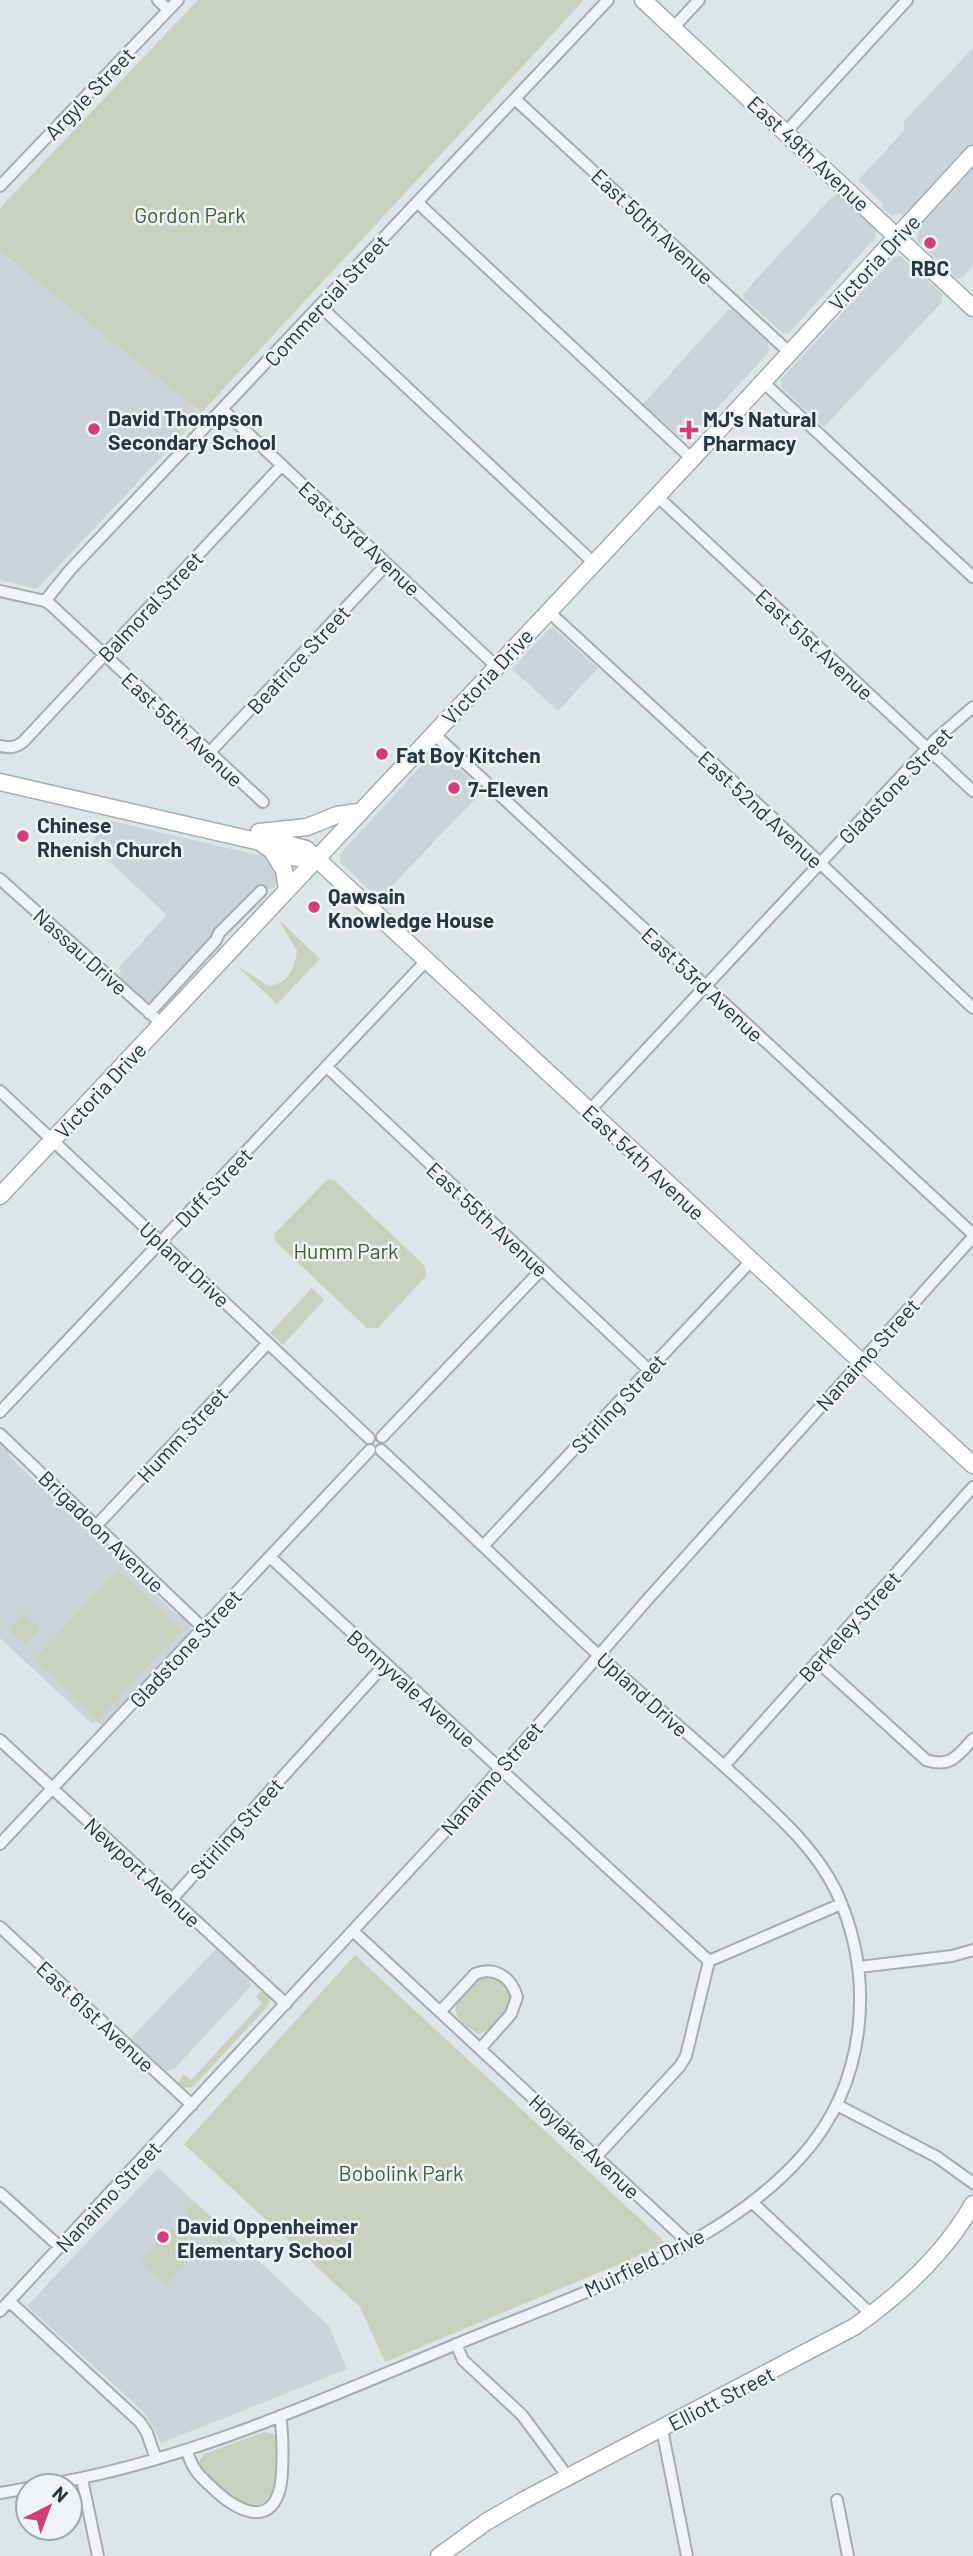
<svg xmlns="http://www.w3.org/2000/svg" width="973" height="2556" font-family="Barlow,sans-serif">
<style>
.built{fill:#ccd4da}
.green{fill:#c9d2bf}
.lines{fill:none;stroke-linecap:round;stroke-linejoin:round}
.street-casing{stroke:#a3adb2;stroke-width:14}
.secondary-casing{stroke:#a3adb2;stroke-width:19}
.street{stroke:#f1f4f6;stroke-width:10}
.secondary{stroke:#fff;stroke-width:16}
.poi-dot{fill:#d13f7a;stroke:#eef3f6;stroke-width:2.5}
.labels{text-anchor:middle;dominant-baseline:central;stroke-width:5;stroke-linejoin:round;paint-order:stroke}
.street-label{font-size:21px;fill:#273640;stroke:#eef3f6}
.park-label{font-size:21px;fill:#455c34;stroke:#eef3f6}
.poi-label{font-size:21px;font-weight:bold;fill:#273640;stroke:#eef3f6;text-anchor:start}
</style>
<rect width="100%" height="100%" fill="#dee5e8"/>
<!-- built -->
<path class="built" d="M 973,48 L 973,266 L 963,277 L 957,279 L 919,242 L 917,238 L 919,231 L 900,213 L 893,216 L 889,214 L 883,209 L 883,204 L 858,180 L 904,131 L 904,121 Z
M 837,194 L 875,228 L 876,237 L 788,334 L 783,333 L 744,299 L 743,294 L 831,198 Z
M 0,251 L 183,398 L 201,415 L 37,589 L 0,580 Z
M 900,256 L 942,293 L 942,302 L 824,427 L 782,388 L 781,379 L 895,257 Z
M 728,310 L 733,310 L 768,343 L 769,352 L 693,434 L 686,439 L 680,437 L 643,404 Z
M 553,628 L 598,668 L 558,711 L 512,669 L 547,631 Z
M 438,751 L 481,788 L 481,793 L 379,899 L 341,863 L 340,854 L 432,754 Z
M 107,820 L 266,857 L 272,860 L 279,879 L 274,888 L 268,889 L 260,884 L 149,1003 L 144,1001 L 121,980 L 120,966 L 167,915 L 93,846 L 99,823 L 102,824 Z
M 0,1443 L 8,1450 L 10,1457 L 58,1503 L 66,1505 L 83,1521 L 104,1541 L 107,1549 L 176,1614 L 182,1615 L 190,1623 L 190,1634 L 103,1725 L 95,1722 L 92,1724 L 0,1638 Z
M 216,1949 L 220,1950 L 247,1975 L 251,1986 L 176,2067 L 167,2071 L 133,2042 L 133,2036 Z
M 158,2168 L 329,2326 L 347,2369 L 161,2443 L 147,2416 L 141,2409 L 27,2306 Z"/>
<!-- green -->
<path class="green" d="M 198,0 L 584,0 L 201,413 L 0,251 L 0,208 Z
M 278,919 L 320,959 L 277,1004 L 237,966 L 269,986 C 289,983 294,969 297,951 Z
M 327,1180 L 334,1180 L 425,1266 L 426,1276 L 378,1328 L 367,1328 L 276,1242 L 274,1234 Z
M 312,1288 L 324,1300 L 283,1345 L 270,1333 Z
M 118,1570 L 182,1630 L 98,1720 L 34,1659 Z
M 24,1613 L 40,1628 L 25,1645 L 9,1630 Z
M 355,1955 L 667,2244 L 385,2362 L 360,2307 L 184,2144 Z
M 482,1977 L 492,1977 L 502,1981 L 511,1997 C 508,2012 493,2030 479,2034 C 459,2022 446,2013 465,1992 C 470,1986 475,1981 482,1977 Z
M 261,1991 L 269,1996 L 270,2001 L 267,2007 L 193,2087 L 182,2088 L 178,2084 L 183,2074 L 191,2080 L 262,2003 L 256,1997 Z
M 195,2202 L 226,2231 L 215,2243 L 184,2213 Z
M 172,2227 L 197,2250 L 166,2285 L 140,2262 Z
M 264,2432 L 274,2434 L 277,2440 C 276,2455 279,2475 273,2489 C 262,2519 235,2501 220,2487 C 212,2480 200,2473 198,2463 L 204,2454 Z"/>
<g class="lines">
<!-- street casing -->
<g class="street-casing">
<path id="street" d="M 158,0 L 168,10
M 673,28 L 699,0
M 515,99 L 790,353
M 786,132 L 907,0
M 0,186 L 178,0
M 417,202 L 692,459
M 320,306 L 594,563
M 763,382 L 973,577
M 223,410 L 496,666
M 657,496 L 973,791
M 0,591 L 45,601 L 51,605 L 263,802
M 45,601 L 70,570 L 608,0
M 548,611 L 764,810 L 973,1008
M 433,733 L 973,1234
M 0,746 C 10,748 15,748 23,742 L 282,465
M 209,753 L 387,564
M 0,879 L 162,1024
M 149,1013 L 216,940 L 219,933 L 261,891
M 327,1067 L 649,1370
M 0,1091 L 369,1438
M 589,1111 L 936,739 L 973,707
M 0,1412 L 426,961
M 0,1434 L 203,1628
M 382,1437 L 542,1269
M 96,1526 L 268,1343
M 484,1545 L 751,1261
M 270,1557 L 709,1961
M 817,1661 L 926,1760 C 950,1768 958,1756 973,1739
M 0,1740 L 286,2004
M 724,1766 L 973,1487
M 0,1844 L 370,1450
M 172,1899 L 385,1664
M 0,1927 L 192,2105
M 353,1931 L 689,2243
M 859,1967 L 952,1956 L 973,1950
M 440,2012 L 475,1974 C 495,1966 511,1977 517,1997 L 511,2014 L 480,2049
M 837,2105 L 937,2157 L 973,2183
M 596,2157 L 680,2066 L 686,2056 L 709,1961 L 841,1904
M 0,2193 L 60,2247
M 753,2203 L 872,2315
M 9,2301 L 140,2422 L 147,2433 L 156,2459
M 0,2311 L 449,1827 L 648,1599 L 973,1237
M 456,2344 L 463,2360 L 522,2415 L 568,2477
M 662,2429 L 687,2556
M 187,2451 C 193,2472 202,2478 218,2493 C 236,2509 268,2527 279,2492 C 284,2476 283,2432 280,2416
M 82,2479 L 98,2556
M 40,2486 C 186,2462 321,2400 457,2344 C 572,2296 718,2251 802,2156 C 867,2083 876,1978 836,1891 C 815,1848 779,1817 745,1785 C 699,1743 652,1703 606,1662 C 530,1592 457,1520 381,1450
M 0,2493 L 28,2488
M 837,2500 L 848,2556"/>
</g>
<!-- secondary casing -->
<g class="secondary-casing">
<path id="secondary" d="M 643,0 L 973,308
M 0,782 L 260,842 L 272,840 L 306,849 L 973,1465
M 259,832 L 307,827 L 337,815 L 358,812
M 260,842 C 275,856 295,859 315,859
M 272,851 L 284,870 L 287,890
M 0,1196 L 692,459 L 973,154
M 439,2556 L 486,2522 L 524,2500 L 854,2327 C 901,2294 944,2255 973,2204"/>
</g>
<!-- street -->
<use href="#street" class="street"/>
<!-- secondary -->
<use href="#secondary" class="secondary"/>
</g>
<!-- markers -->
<g class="poi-dot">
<circle cx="930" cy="243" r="7"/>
<circle cx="94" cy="429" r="7"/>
<path d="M685.5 419.5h7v7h7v7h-7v7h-7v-7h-7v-7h7z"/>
<circle cx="382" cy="754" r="7"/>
<circle cx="454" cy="788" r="7"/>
<circle cx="23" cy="836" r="7"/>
<circle cx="314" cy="907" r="7"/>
<circle cx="163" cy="2237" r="7"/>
</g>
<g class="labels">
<!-- street labels -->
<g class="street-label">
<text transform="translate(89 93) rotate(-46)">Argyle Street</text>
<text transform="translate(809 153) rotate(43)">East 49th Avenue</text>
<text transform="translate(653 226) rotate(43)">East 50th Avenue</text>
<text transform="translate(874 262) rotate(-47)">Victoria Drive</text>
<text transform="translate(326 300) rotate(-47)">Commercial Street</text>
<text transform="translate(360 538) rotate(43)">East 53rd Avenue</text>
<text transform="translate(150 606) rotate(-47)">Balmoral Street</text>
<text transform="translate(815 644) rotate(43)">East 51st Avenue</text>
<text transform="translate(298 659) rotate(-47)">Beatrice Street</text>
<text transform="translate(487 676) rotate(-47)">Victoria Drive</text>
<text transform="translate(183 729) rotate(43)">East 55th Avenue</text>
<text transform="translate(895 785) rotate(-46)">Gladstone Street</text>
<text transform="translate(761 809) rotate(43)">East 52nd Avenue</text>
<text transform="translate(81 951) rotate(42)">Nassau Drive</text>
<text transform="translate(703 984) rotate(43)">East 53rd Avenue</text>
<text transform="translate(100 1090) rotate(-47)">Victoria Drive</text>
<text transform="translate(644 1162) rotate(43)">East 54th Avenue</text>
<text transform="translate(213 1187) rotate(-46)">Duff Street</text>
<text transform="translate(488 1219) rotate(43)">East 55th Avenue</text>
<text transform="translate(185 1264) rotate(43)">Upland Drive</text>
<text transform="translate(867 1354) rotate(-48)">Nanaimo Street</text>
<text transform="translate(618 1403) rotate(-47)">Stirling Street</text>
<text transform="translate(182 1434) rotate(-47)">Humm Street</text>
<text transform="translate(102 1531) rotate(44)">Brigadoon Avenue</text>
<text transform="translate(849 1626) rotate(-48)">Berkeley Street</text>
<text transform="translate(185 1648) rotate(-47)">Gladstone Street</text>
<text transform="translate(412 1688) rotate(42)">Bonnyvale Avenue</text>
<text transform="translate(643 1694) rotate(42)">Upland Drive</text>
<text transform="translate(491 1778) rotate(-49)">Nanaimo Street</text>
<text transform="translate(236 1828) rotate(-48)">Stirling Street</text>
<text transform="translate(143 1872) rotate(43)">Newport Avenue</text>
<text transform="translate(96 2016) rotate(43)">East 61st Avenue</text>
<text transform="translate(585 2146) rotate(43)">Hoylake Avenue</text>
<text transform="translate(108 2196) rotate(-47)">Nanaimo Street</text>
<text transform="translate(644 2262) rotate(-26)">Muirfield Drive</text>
<text transform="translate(721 2398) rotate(-27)">Elliott Street</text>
</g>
<!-- park labels -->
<g class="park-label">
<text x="190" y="214">Gordon Park</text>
<text x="346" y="1250">Humm Park</text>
<text x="401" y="2172">Bobolink Park</text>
</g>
<!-- poi labels -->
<g class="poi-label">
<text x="930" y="267" text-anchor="middle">RBC</text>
<text x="108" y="417">David Thompson<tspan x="108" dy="24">Secondary School</tspan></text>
<text x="703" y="418">MJ's Natural<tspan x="703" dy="24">Pharmacy</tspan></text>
<text x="396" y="754">Fat Boy Kitchen</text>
<text x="468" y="788">7-Eleven</text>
<text x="37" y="824">Chinese<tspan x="37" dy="24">Rhenish Church</tspan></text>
<text x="328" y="895">Qawsain<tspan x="328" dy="24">Knowledge House</tspan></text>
<text x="177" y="2225">David Oppenheimer<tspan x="177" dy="24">Elementary School</tspan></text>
</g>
</g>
<!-- north arrow -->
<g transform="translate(49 2507) rotate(42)"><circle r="33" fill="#eef3f6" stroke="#9ea7ad" stroke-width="2"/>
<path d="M0-5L12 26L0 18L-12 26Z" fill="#d13f7a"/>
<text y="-10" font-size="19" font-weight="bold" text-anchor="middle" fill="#273640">N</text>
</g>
</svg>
